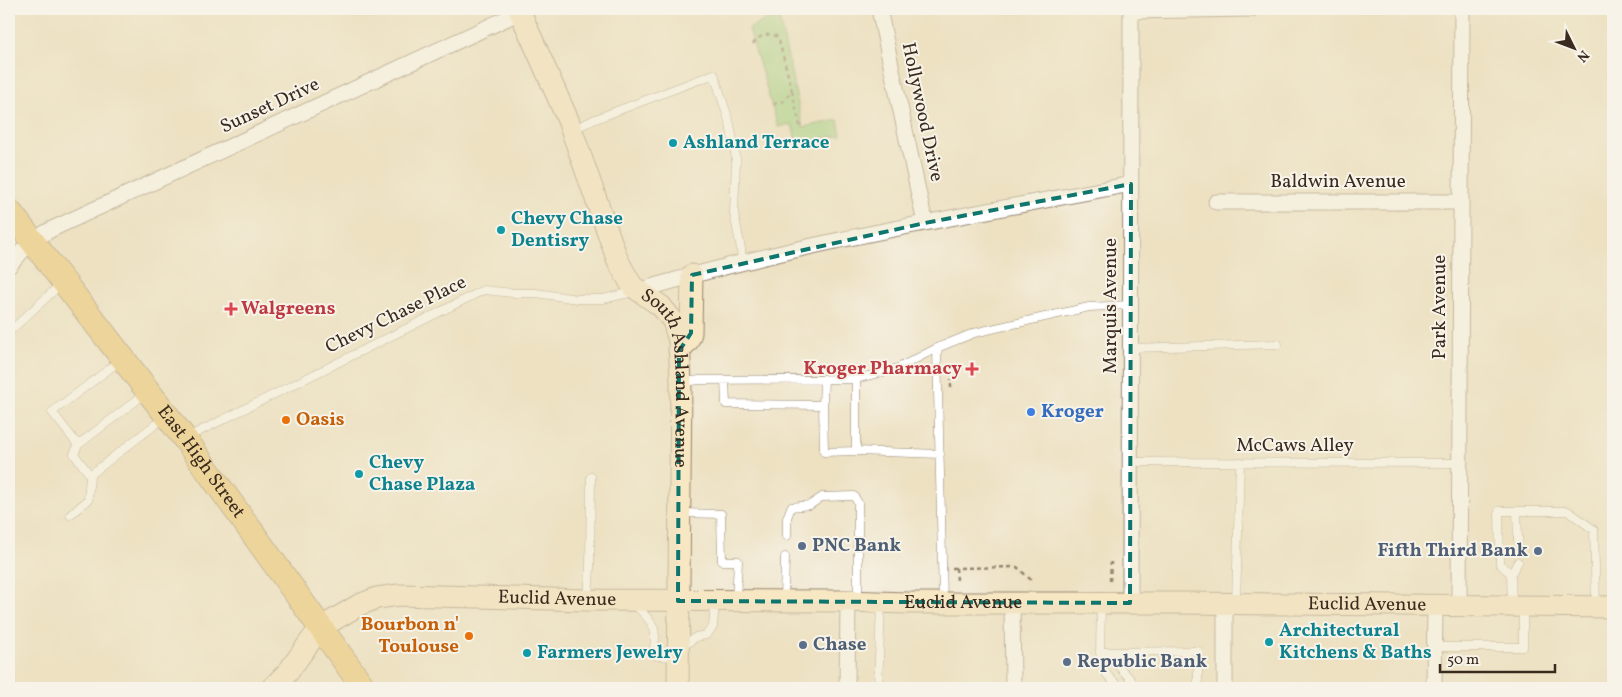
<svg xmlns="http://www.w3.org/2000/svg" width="1622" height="697" font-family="Vollkorn,serif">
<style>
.green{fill:#9cd081;stroke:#6c7d50}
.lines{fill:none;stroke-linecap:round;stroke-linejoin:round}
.lane-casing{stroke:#948670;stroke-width:9}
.street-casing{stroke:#948670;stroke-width:17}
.secondary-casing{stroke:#948670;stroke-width:23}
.primary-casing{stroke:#948670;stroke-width:26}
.path{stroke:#948670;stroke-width:2.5;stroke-dasharray:4 4;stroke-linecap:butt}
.lane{stroke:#fff;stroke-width:8}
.street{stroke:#fff;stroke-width:15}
.secondary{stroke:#f8e7c3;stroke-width:21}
.primary{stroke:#eec469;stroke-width:24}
.marked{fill:none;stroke:#0f766e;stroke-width:4;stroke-dasharray:10 6;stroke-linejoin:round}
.culture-dot{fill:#0f9aa8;stroke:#f7f3e8;stroke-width:2}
.health-dot{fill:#e0444e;stroke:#f7f3e8;stroke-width:2}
.shop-dot{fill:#3f7fe0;stroke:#f7f3e8;stroke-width:2}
.food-dot{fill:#e8710a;stroke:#f7f3e8;stroke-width:2}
.service-dot{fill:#5c6f8a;stroke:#f7f3e8;stroke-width:2}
.labels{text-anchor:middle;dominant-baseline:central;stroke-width:4;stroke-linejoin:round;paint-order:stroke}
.street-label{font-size:19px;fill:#3b2a1e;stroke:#f7f3e8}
.culture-label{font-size:19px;font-weight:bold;fill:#0d838f;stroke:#f7f3e8;text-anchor:start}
.health-label{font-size:19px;font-weight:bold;fill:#be3a42;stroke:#f7f3e8;text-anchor:start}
.shop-label{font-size:19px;font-weight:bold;fill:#366cbe;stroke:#f7f3e8;text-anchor:start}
.food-label{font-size:19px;font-weight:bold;fill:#c56008;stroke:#f7f3e8;text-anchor:start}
.service-label{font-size:19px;font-weight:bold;fill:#4e5e75;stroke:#f7f3e8;text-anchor:start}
</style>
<rect width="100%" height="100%" fill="#f7f3e8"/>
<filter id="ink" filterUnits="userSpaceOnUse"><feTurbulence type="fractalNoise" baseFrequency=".02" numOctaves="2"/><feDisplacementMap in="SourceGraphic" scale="10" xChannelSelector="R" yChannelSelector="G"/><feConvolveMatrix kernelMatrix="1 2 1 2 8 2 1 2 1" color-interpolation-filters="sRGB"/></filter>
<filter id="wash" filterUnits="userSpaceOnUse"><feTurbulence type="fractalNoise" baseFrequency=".0096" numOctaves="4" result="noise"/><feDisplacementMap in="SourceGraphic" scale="20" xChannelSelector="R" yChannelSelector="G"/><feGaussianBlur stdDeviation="1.12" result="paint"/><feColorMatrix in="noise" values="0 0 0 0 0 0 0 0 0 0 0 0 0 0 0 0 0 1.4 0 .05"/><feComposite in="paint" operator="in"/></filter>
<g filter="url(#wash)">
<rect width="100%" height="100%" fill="#ede1c2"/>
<!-- green -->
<path class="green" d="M 778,13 L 803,127 L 838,120 L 841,135 L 797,144 L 792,124 L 778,127 L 749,29 Z"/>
</g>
<g filter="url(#ink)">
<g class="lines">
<!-- lane casing -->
<g class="lane-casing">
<path id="lane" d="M 574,129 L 593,120 L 714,74 L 730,124 L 736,159 L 734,213 L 741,249 L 742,263
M 9,332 L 61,284
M 937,348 L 898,368 L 856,379 L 856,451 L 940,454
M 1131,348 L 1278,344
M 121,360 L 52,412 L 78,445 L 74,454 L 90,475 L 165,417
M 725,380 L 726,404 L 823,405 L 824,379
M 683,382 L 700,380 L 856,379
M 823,405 L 824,452 L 856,451
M 188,437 L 484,290 L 513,293 L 536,293 L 577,299 L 603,299 L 633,292
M 78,445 L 146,393
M 1131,462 L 1459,463
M 1517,511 L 1518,540
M 681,513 L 721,514 L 722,561 L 738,561 L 736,600
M 70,515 L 88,500 L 90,475
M 787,536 L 787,518 L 791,507 L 810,505 L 822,497 L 854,496 L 858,503 L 858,600
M 1511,574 L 1518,562
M 588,598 L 590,568 L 591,477
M 784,600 L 785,557
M 943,601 L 937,348 L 974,333 L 1089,307 L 1131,305
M 1236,603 L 1240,462
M 635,605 C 643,613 655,623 655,636 C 655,646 652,647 657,656 L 676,657
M 1101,605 L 1100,652 L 1198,651 L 1198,688
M 1512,605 L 1511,574 L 1500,564 L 1499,511 L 1568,511 L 1594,530 L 1596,605
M 682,647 L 696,637 L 706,635 L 713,627 L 715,602
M 1434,647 L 1523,647 L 1523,607
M 1100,652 C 1115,662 1127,673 1137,688
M 1100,652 C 1102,671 1106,676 1121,688
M 878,688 L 881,603"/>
</g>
<!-- street casing -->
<g class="street-casing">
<path id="street" d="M 879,9 L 925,223
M 1131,11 L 1251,9
M 1216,202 L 1461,202
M 9,266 L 31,241 L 52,229 L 527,9
M 638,291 C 799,242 966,216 1131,184
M 1012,603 L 1013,688
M 1130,603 L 1131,9
M 1225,603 L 1225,688
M 1459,605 L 1462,9
M 847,688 L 848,601
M 1434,688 L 1435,605"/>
</g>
<!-- secondary casing -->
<g class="secondary-casing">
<g id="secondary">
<path id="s1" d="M 520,12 L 568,120 L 618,261 L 632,286 L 661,306 L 673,321 L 679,341 L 681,382 L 678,688"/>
<path d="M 679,351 L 688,341 L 691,333 L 692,275"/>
<path id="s2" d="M 272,688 L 288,672 L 320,628 L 359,605 L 377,598 L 399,595 L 588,600 L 848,601 L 906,603 L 1183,603 L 1613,607"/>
</g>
</g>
<!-- primary casing -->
<g class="primary-casing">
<g id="primary">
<path id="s3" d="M 9,211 L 185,439 L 364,688"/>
</g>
</g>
<!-- path -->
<path class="path" d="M 753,44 C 760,35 766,33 776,36 L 779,40 L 792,91 L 784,101 L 771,105
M 792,91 L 800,126
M 951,388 L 951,379
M 952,568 L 1017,567 L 1031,580
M 956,568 L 957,580
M 1110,581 L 1111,562"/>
<!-- lane -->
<use href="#lane" class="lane"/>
<!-- street -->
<use href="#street" class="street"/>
<!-- secondary -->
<use href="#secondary" class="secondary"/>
<!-- primary -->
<use href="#primary" class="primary"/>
</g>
</g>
<!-- marked area -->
<path d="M0 0H1622V697H0ZM 1131,184 L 1130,603 L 678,601 L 679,351 L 691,333 L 692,275 L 925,223 Z" fill="#ede1c2" fill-opacity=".55" fill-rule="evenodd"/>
<path class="marked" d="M 1131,184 L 1130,603 L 678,601 L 679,351 L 691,333 L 692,275 L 925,223 Z"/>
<!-- markers -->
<g class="culture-dot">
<circle cx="673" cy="143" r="5"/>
<circle cx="501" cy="230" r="5"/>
<circle cx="359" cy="474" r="5"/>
<circle cx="1269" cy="642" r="5"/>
<circle cx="527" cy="653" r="5"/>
</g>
<g class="health-dot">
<path d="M228.5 301.5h5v5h5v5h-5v5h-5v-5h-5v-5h5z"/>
<path d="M969.5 361.5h5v5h5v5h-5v5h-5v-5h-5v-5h5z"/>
</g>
<circle class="shop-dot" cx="1031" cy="412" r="5"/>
<g class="food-dot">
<circle cx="286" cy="420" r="5"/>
<circle cx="469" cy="636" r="5"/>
</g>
<g class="service-dot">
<circle cx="802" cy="546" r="5"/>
<circle cx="1538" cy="551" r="5"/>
<circle cx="803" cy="645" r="5"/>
<circle cx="1067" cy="662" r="5"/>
</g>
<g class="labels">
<!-- street labels -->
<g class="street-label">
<text transform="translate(270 106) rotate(-25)">Sunset Drive</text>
<text transform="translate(922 112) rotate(78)">Hollywood Drive</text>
<text x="1338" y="182">Baldwin Avenue</text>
<text transform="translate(1111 306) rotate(-90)">Marquis Avenue</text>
<text transform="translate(1440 307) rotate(-90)">Park Avenue</text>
<text transform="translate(396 315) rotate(-26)">Chevy Chase Place</text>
<text stroke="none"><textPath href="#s1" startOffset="404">South Ashland Avenue</textPath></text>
<text x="1295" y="446">McCaws Alley</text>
<text stroke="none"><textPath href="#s3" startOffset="316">East High Street</textPath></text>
<text stroke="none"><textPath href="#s2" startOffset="322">Euclid Avenue</textPath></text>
<text stroke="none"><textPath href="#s2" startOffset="728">Euclid Avenue</textPath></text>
<text stroke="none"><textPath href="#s2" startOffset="1132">Euclid Avenue</textPath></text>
</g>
<!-- culture labels -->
<g class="culture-label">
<text x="683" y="143">Ashland Terrace</text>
<text x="511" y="219">Chevy Chase<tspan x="511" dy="22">Dentisry</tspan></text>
<text x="369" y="463">Chevy<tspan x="369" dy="22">Chase Plaza</tspan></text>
<text x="1279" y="631">Architectural<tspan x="1279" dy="22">Kitchens &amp; Baths</tspan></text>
<text x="537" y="653">Farmers Jewelry</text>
</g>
<!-- health labels -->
<g class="health-label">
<text x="241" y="309">Walgreens</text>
<text x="962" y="369" text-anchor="end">Kroger Pharmacy</text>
</g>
<!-- shop labels -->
<g class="shop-label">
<text x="1041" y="412">Kroger</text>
</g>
<!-- food labels -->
<g class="food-label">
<text x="296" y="420">Oasis</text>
<text x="459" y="625" text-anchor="end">Bourbon n'<tspan x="459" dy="22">Toulouse</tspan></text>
</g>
<!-- service labels -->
<g class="service-label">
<text x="812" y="546">PNC Bank</text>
<text x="1528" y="551" text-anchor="end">Fifth Third Bank</text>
<text x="813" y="645">Chase</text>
<text x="1077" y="662">Republic Bank</text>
</g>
</g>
<!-- margin -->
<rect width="1622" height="697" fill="none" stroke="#f7f3e8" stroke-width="30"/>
<!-- north arrow -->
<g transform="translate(1574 48) rotate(132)" stroke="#f7f3e8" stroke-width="4" paint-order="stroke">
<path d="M0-4L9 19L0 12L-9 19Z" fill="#3b2a1e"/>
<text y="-8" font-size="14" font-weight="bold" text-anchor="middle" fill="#3b2a1e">N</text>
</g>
<!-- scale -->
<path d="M1440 664v8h115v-8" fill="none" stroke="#3b2a1e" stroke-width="2.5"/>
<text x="1447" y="664" font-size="15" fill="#3b2a1e" stroke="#f7f3e8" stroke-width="4" paint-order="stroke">50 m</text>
</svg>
